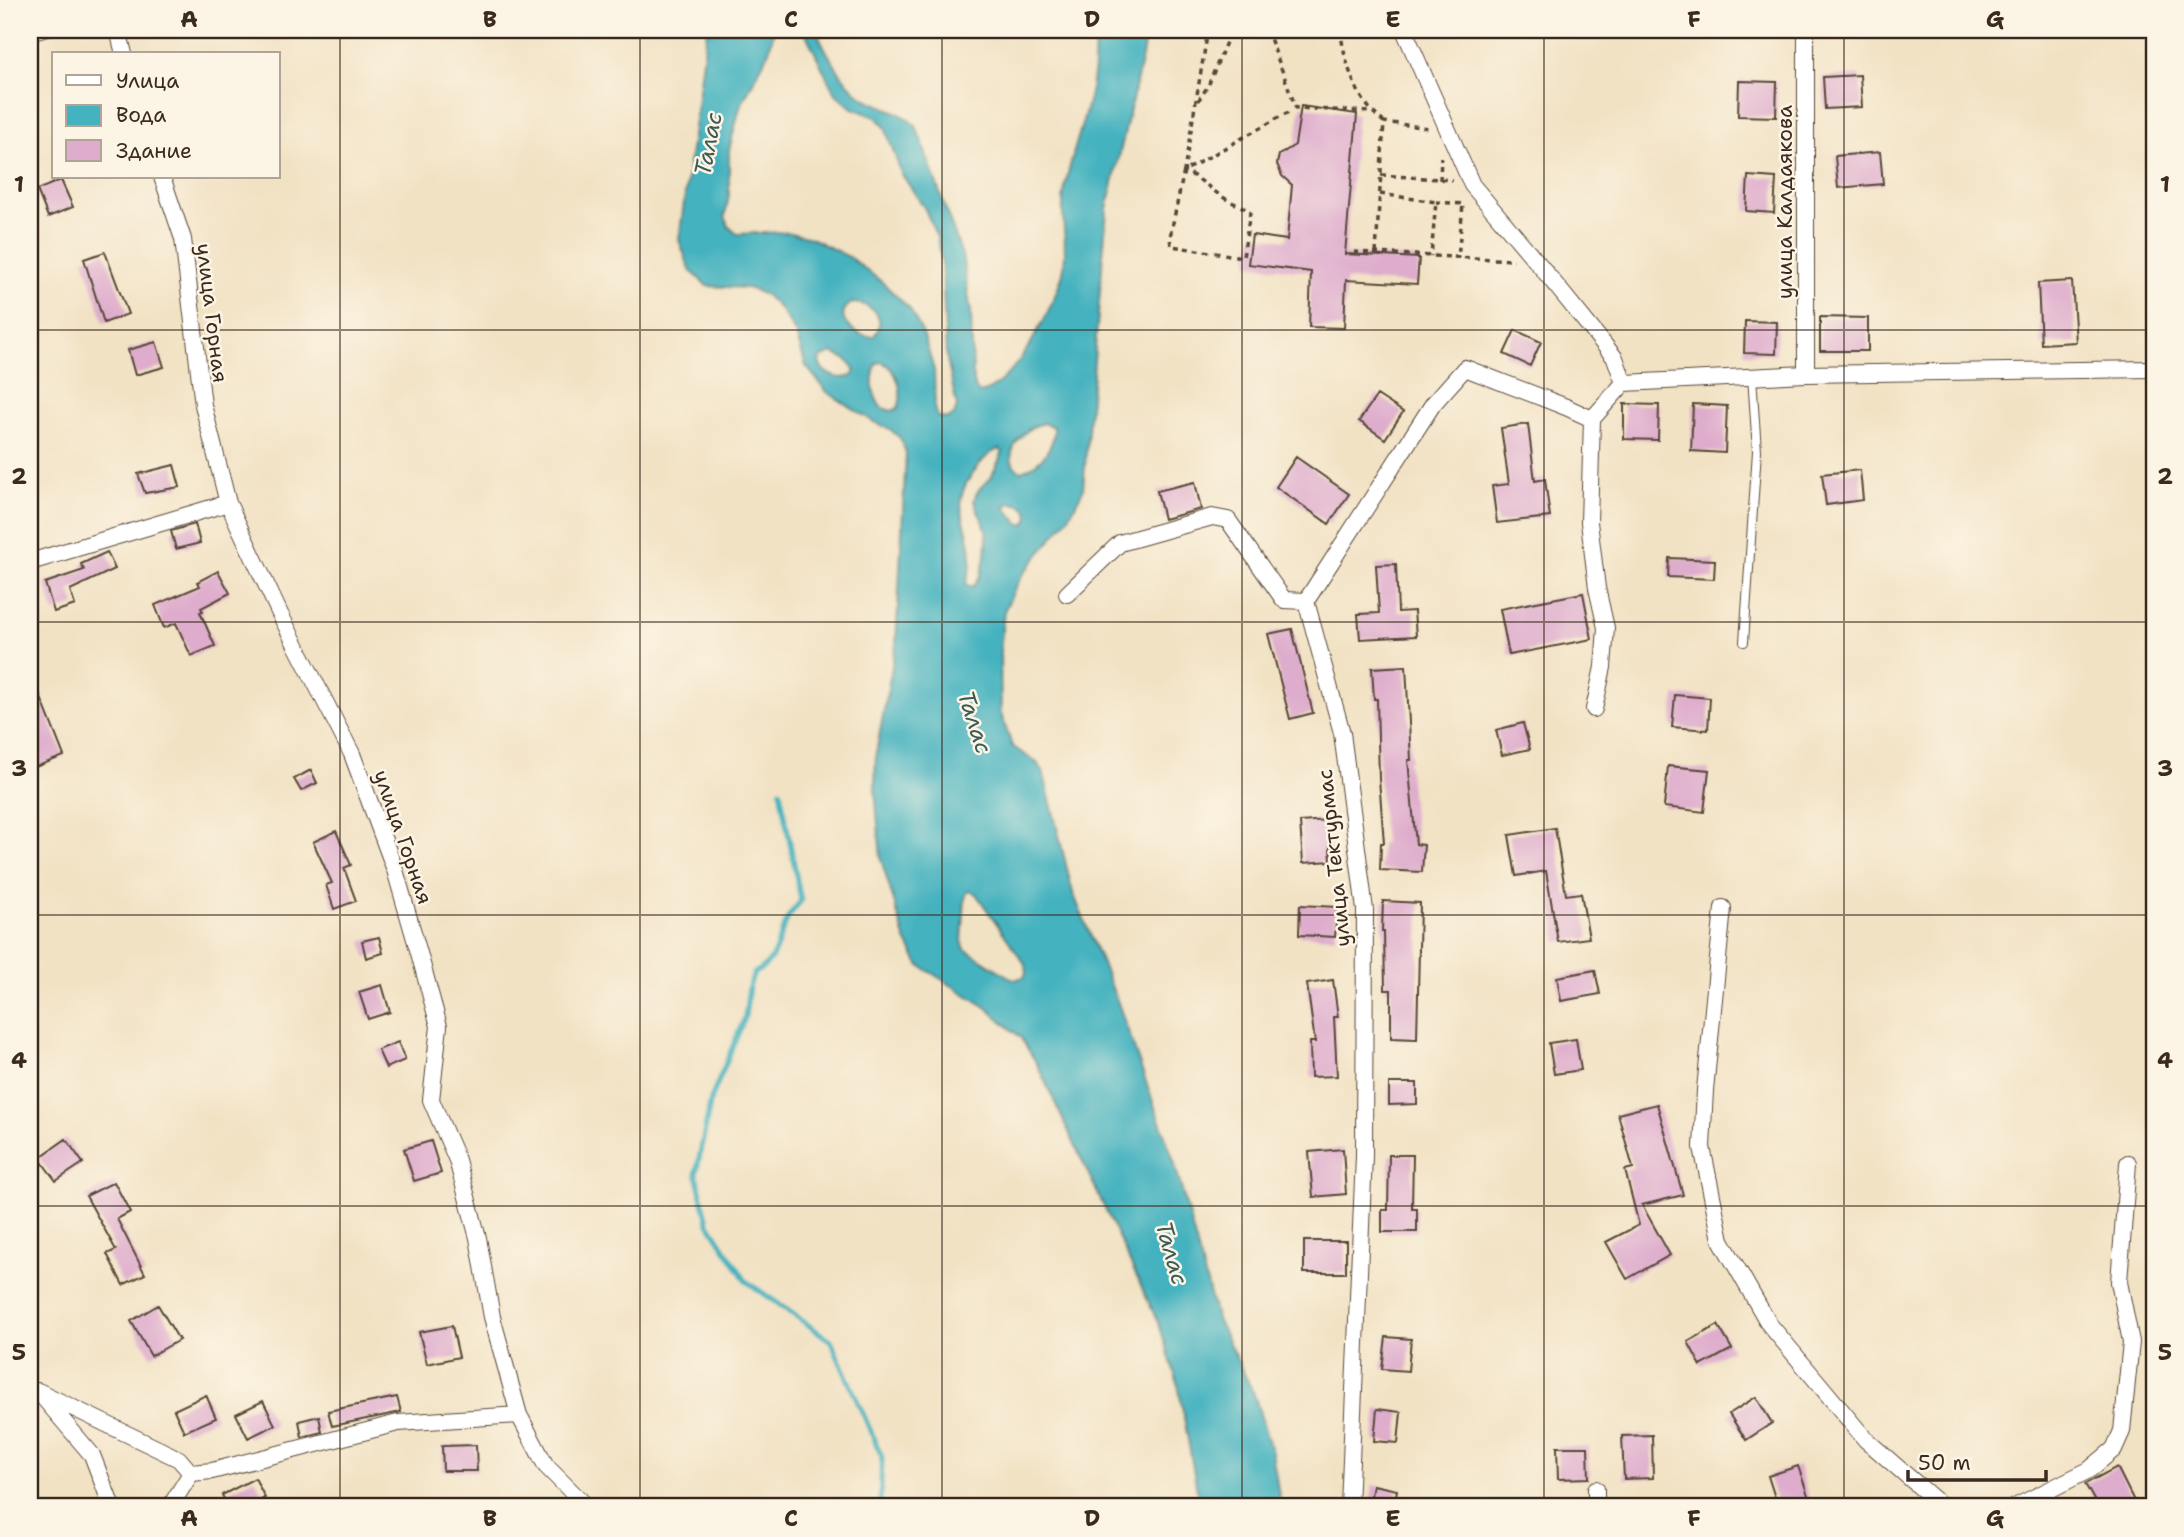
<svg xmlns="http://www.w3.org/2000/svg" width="2184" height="1537" font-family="'Shantell Sans',sans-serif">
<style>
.water{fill:#44b2bf;stroke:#406e6e;stroke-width:2;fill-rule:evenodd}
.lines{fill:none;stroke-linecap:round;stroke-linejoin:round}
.stream{stroke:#44b2bf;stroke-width:5}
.building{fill:#deaccc}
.service-casing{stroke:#564637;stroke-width:10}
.minor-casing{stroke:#564637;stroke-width:18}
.path{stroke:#564637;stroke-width:3.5;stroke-dasharray:5 5;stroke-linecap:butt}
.service{stroke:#fff;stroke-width:8}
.minor{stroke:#fff;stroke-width:16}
.grid{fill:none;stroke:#3b2a1e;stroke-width:2;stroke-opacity:0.55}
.labels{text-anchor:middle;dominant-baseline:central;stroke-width:5;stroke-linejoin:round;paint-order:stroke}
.street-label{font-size:21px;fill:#3b2a1e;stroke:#fcf5e5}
.water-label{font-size:23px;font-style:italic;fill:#3e5a56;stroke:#fcf5e5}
.neatline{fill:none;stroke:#3b2a1e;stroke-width:2.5}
.grid-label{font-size:23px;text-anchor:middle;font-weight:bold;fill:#3b2a1e}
</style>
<rect width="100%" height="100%" fill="#fcf5e5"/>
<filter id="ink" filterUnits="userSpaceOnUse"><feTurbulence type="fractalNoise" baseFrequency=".0143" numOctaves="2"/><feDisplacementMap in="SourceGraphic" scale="14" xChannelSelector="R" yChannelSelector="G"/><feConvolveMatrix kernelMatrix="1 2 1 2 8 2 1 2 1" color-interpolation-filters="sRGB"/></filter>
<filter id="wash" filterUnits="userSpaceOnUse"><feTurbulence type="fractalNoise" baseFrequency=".00686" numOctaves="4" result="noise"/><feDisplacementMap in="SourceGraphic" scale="28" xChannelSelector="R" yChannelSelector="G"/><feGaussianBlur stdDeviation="1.57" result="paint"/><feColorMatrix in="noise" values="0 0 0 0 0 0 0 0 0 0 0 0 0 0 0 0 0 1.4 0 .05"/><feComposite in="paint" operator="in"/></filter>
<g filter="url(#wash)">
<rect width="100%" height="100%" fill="#f2e2c4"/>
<!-- water -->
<path class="water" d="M 707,30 L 774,30 L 769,51 L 740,107 L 729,150 L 729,195 L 725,216 L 728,226 L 737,234 L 786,232 L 811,238 L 849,257 L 882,282 L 910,309 L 923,334 L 934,370 L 935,410 L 938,417 L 947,419 L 954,415 L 957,406 L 946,355 L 942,263 L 937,237 L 925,209 L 901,173 L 885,127 L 876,117 L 852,108 L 834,92 L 804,30 L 816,30 C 826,52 846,89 868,100 C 887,109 899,110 916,126 L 962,255 L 971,312 L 973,382 L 975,388 L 980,393 C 1014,387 1059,299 1064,267 C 1068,240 1059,213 1065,187 C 1076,132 1101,88 1093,30 L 1146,30 L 1142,57 L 1107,209 L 1083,490 L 1069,517 L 1021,577 L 1004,611 L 1000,652 L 1001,714 L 1012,746 L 1037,763 L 1043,771 L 1073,893 L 1117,1000 L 1174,1161 L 1216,1317 L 1254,1394 L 1272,1453 L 1281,1507 L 1200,1507 L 1178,1384 L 1159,1324 L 1036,1062 L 1020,1037 L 986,1007 L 919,965 L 905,938 L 881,859 L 875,789 L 876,753 L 896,645 L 906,453 L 901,439 L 890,429 L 874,422 L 827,392 L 806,366 L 796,334 L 781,310 L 766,295 L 748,288 L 707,286 L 690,270 L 679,240 ZM 852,303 C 871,303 888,318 874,336 C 857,339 829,316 852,303 ZM 832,353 C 843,357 850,360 855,371 L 852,376 C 839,381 824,375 819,363 L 820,358 ZM 882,362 C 898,369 904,393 898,408 L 892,411 L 882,408 C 872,397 870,377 877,363 ZM 1043,423 L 1054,427 C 1055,448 1040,465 1021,471 C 1002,462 1015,440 1028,430 C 1032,426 1038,425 1043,423 ZM 999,449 L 1003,452 C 999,460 996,468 992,475 C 985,487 979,484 974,500 C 976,511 984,519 986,530 C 989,544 983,579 972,587 L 966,584 C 968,575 972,567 971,557 C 970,516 945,506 978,466 C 984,459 990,452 999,449 ZM 1010,503 C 1019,503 1028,507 1029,517 L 1026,524 L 1019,524 L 1005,507 ZM 971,891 L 976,894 L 1025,964 L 1026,973 L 1024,977 L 1014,980 L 965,949 L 962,942 L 965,898 L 967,892 Z"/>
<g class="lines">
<!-- stream -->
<path class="stream" d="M 780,790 L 801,901 C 796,907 790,913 787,920 C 776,941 778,962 754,973 L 749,987 L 745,1017 L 711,1099 L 696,1174 L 708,1222 L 746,1281 L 831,1341 L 882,1457 L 880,1507"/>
</g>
<g id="blocks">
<!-- building -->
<path class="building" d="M 1860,75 L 1862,107 L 1825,109 L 1823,77 Z
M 1739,81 L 1777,82 L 1776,117 L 1738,116 Z
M 1301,106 L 1357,114 L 1345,254 L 1419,258 L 1417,284 L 1346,280 L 1344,328 L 1309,327 L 1311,272 L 1248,264 L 1252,235 L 1287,240 L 1292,185 L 1282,176 L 1277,164 L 1279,155 L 1295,145 Z
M 1880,152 L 1883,184 L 1838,188 L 1835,156 Z
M 1748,176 L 1776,178 L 1774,213 L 1746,211 Z
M 61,180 L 73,207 L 48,217 L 37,190 Z
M 105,252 L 128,314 L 104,323 L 84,259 Z
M 2072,281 L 2076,342 L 2041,344 L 2038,283 Z
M 1820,317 L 1868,318 L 1868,351 L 1820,351 Z
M 1745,321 L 1777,322 L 1776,354 L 1744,353 Z
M 1515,330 L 1541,342 L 1530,366 L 1504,354 Z
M 156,342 L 164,367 L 135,375 L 128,350 Z
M 1377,395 L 1403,412 L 1385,439 L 1359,421 Z
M 1624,404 L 1659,405 L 1658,440 L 1624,439 Z
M 1693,404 L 1727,406 L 1725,453 L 1691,451 Z
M 1528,424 L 1535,481 L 1545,479 L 1550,517 L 1497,523 L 1492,486 L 1509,484 L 1501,428 Z
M 1296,457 L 1349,494 L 1329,524 L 1276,487 Z
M 174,465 L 180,487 L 145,493 L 138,474 Z
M 1860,470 L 1863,500 L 1826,505 L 1822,474 Z
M 1195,482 L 1201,509 L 1164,519 L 1157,491 Z
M 195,524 L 200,543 L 176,549 L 171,531 Z
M 107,552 L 115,569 L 70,590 L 75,605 L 54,612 L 45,583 L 84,570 L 81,564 Z
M 1669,558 L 1715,560 L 1714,579 L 1668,577 Z
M 1396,564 L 1398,612 L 1414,611 L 1416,636 L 1360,639 L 1358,614 L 1379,613 L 1376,565 Z
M 218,571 L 230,593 L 201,608 L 203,611 L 200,612 L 215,646 L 191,656 L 176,623 L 164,628 L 155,605 L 200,586 L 197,582 Z
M 1583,593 L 1592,639 L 1509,655 L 1500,609 Z
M 1292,629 L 1313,713 L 1290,719 L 1268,634 Z
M 1406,666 L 1411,760 L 1408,760 L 1416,844 L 1424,845 L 1422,872 L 1380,870 L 1381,843 L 1384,843 L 1379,779 L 1377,699 L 1374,699 L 1372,668 Z
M 30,670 L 64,756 L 30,769 Z
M 1675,695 L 1710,698 L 1708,730 L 1672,727 Z
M 1523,723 L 1530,749 L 1502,755 L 1496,730 Z
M 1668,766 L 1709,770 L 1704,812 L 1664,807 Z
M 311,770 L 317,783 L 301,791 L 294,779 Z
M 1328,820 L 1331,861 L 1303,863 L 1300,822 Z
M 1555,828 L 1566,895 L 1581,893 L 1589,938 L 1558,942 L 1546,871 L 1516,876 L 1509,835 Z
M 336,831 L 351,865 L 344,868 L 356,901 L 334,909 L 326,885 L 332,883 L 313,842 Z
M 1383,901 L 1420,903 L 1417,1039 L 1391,1038 L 1391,990 L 1385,990 L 1384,931 L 1382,931 Z
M 1300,905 L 1337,907 L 1335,937 L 1299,935 Z
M 379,937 L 383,953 L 366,958 L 362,941 Z
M 1595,970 L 1600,994 L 1561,1001 L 1557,977 Z
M 1333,980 L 1338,1017 L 1334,1017 L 1337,1076 L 1311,1077 L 1310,1042 L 1315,1042 L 1307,984 Z
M 382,985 L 390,1012 L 368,1019 L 359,992 Z
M 1576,1039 L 1581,1070 L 1554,1074 L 1549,1043 Z
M 398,1042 L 405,1060 L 386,1068 L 378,1050 Z
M 1389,1083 L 1417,1083 L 1417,1104 L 1389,1105 Z
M 1657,1104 L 1683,1195 L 1642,1205 L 1670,1255 L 1627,1279 L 1606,1242 L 1639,1225 L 1625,1170 L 1633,1168 L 1618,1114 Z
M 66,1139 L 83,1163 L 56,1181 L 39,1158 Z
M 431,1141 L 441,1173 L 414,1181 L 404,1149 Z
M 1343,1149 L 1346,1194 L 1313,1197 L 1309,1152 Z
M 1389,1155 L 1413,1155 L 1412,1209 L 1417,1209 L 1417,1232 L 1382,1232 L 1382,1210 L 1388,1210 Z
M 114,1182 L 130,1212 L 117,1219 L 145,1274 L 123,1285 L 107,1254 L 116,1250 L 86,1196 Z
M 1304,1241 L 1346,1241 L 1346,1273 L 1304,1273 Z
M 158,1305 L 179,1340 L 151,1356 L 131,1321 Z
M 1718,1325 L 1732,1349 L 1701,1366 L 1688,1342 Z
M 452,1326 L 459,1357 L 427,1364 L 419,1332 Z
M 1386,1337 L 1411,1339 L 1408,1371 L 1382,1369 Z
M 206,1395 L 216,1418 L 184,1432 L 174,1410 Z
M 397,1397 L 401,1412 L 332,1426 L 328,1411 Z
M 1756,1397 L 1772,1423 L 1746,1440 L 1729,1414 Z
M 263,1401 L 275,1425 L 248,1438 L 236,1414 Z
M 1377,1409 L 1401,1412 L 1398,1443 L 1374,1441 Z
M 319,1416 L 322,1432 L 302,1437 L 299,1421 Z
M 1652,1435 L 1653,1478 L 1624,1479 L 1622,1436 Z
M 476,1445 L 477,1471 L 443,1471 L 442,1446 Z
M 1557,1447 L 1588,1447 L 1589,1478 L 1558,1479 Z
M 1798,1466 L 1810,1501 L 1792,1507 L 1778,1507 L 1768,1476 Z
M 2117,1467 L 2135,1503 L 2126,1507 L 2098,1507 L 2085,1484 Z
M 255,1478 L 265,1498 L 246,1507 L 228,1507 L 222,1495 Z
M 1373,1485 L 1397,1490 L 1394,1507 L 1369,1507 Z"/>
</g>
</g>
<g filter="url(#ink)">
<use href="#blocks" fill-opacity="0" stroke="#564637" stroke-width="2"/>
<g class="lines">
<!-- service casing -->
<g class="service-casing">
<path id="service" d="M 30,37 L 55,30
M 1744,642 L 1757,451 L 1752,376"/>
</g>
<!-- minor casing -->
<g class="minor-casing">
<path id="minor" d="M 118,30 L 124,54
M 1404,30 L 1472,185 L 1537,262 L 1615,358 L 1624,383
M 1806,30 L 1806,374
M 162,177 L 183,239 L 203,405 L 228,503 L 280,614 L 352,754 L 395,870 L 419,953 L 439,1026 L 431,1100 L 457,1160 L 478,1238 L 492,1317 L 519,1415 L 546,1466 L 587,1507
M 1592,419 L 1589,522 L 1597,588 L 1606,628 L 1603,667 L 1594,709
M 30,562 L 228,503
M 1067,594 L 1120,543 L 1212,517 L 1228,520 L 1284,600 L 1306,601
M 1723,908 L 1705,1090 L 1702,1147 L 1721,1240 L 1769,1324 L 1866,1440 L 1943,1507
M 38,1391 L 179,1459 L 191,1473 L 212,1471 L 398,1423 L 519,1415
M 42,1396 L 92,1455 L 112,1507
M 1596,1489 L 1596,1507
M 170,1507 L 191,1473
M 1349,1507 L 1364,1156 L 1365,910 L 1342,733 L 1306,601 L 1433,404 L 1465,368 L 1566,407 L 1592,419 L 1624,383 L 1806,374 L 2154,369
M 2015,1507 L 2089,1470 L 2114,1449 L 2122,1431 L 2131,1342 L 2119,1282 L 2128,1163"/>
</g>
<!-- path -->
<path class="path" d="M 1208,30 L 1184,171 C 1204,180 1210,190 1226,199 C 1234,204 1244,206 1250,213 L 1243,257 L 1171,246 L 1170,237 L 1184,171 L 1292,110
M 1267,30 L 1296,108 L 1370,112
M 1340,30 C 1346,65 1355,100 1384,122
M 1198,101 L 1208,86 L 1231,30
M 1381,175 L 1452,180
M 1440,180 L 1441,157
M 1380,194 L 1436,202 L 1431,256
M 1436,202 L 1463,204 L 1458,258
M 1354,252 L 1514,260
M 1376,253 L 1384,122 L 1429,128"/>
<!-- service -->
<use href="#service" class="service"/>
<!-- minor -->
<use href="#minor" class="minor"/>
</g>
</g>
<!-- grid -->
<path class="grid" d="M 340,30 L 340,1507M 640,30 L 640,1507M 942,30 L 942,1507M 1242,30 L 1242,1507M 1544,30 L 1544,1507M 1844,30 L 1844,1507M 30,330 L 2154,330M 30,622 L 2154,622M 30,915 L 2154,915M 30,1206 L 2154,1206"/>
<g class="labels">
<!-- street labels -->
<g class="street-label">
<text transform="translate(1785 202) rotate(-90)">улица Калдаякова</text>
<text transform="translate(212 313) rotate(83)">улица Горная</text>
<text transform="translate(403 837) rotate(71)">улица Горная</text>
<text transform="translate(1334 858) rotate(-96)">улица Тектурмас</text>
</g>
<!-- water labels -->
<g class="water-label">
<text transform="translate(708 144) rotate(-79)">Талас</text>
<text transform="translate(975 722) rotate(72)">Талас</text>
<text transform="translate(1172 1253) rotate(74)">Талас</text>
</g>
</g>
<!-- margin -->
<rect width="2184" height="1537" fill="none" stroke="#fcf5e5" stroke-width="77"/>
<!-- legend -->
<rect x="52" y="52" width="228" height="126" fill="#fcf5e5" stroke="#afa495" stroke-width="2"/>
<rect x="66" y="75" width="35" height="10" fill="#ffffff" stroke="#afa495" stroke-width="2"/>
<text x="116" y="88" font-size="21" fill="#3b2a1e">Улица</text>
<rect x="66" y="105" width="35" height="21" fill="#44b2bf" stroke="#afa495" stroke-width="2"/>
<text x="116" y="122" font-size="21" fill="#3b2a1e">Вода</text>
<rect x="66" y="140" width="35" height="21" fill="#deaccc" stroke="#afa495" stroke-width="2"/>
<text x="116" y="158" font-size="21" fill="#3b2a1e">Здание</text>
<!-- scale -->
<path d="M1908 1470v10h138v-10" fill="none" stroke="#3b2a1e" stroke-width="3.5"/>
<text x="1918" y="1470" font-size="21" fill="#3b2a1e" stroke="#fcf5e5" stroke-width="5" paint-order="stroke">50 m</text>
<rect x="38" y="38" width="2108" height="1460" class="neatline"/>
<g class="grid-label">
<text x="189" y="27">A</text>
<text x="490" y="27">B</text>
<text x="791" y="27">C</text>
<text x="1092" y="27">D</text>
<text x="1393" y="27">E</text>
<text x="1694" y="27">F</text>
<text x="1995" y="27">G</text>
<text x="19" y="192">1</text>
<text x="2165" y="192">1</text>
<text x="19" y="484">2</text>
<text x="2165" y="484">2</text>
<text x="19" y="776">3</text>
<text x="2165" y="776">3</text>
<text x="19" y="1068">4</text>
<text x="2165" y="1068">4</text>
<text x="19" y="1360">5</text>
<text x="2165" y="1360">5</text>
<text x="189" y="1526">A</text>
<text x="490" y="1526">B</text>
<text x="791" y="1526">C</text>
<text x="1092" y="1526">D</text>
<text x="1393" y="1526">E</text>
<text x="1694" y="1526">F</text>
<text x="1995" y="1526">G</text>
</g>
</svg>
